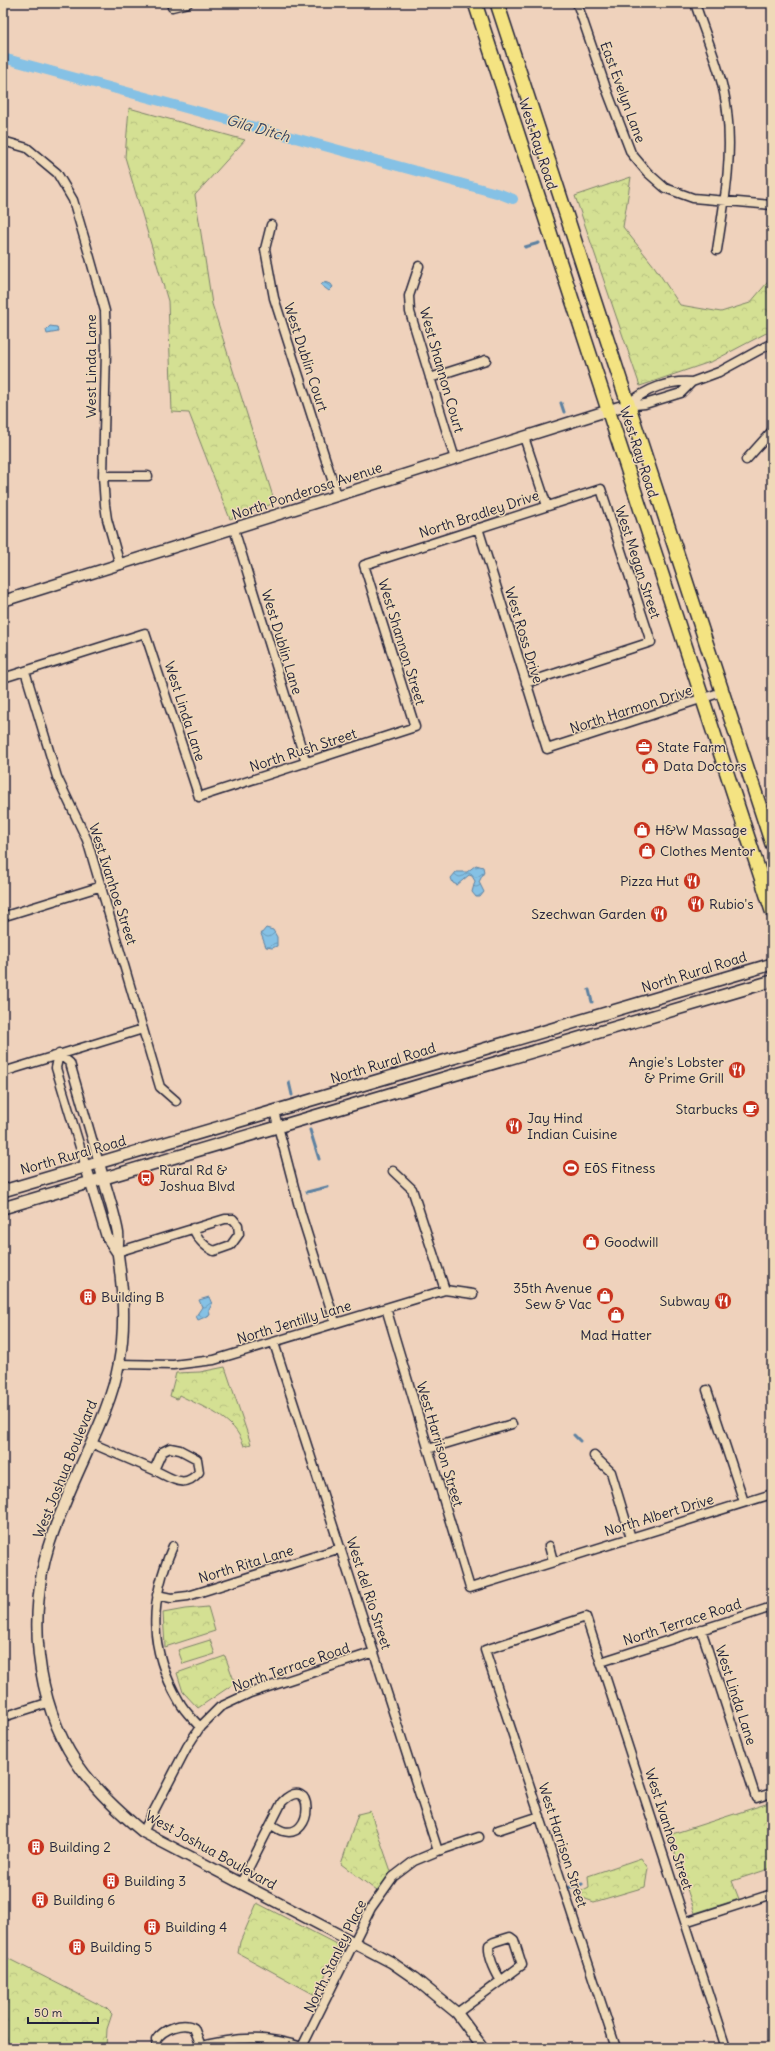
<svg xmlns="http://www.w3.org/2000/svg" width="775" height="2051" font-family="Delius,sans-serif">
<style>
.grass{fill:#d4e093;stroke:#7b8167}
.park{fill:url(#park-crowns);stroke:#7b8167}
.water{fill:url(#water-waves);stroke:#5d81a1}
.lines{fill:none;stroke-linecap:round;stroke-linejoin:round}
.stream{stroke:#5d81a1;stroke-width:3}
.canal{stroke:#85c1e5;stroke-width:10}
.minor-casing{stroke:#22223b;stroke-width:11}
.tertiary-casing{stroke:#22223b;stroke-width:13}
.secondary-casing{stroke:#22223b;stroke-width:14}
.primary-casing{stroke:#22223b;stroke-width:16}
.minor{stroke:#efd9b8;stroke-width:8}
.tertiary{stroke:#efd9b8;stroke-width:10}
.secondary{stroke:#efd9b8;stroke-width:11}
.primary{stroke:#f4e382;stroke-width:13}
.labels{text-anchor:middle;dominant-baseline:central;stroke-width:3;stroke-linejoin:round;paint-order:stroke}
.street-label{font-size:14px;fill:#22223b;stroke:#efd9b8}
.poi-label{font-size:14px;fill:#22223b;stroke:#efd9b8;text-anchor:start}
.water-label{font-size:15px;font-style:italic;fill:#36425d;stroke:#efd9b8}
</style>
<defs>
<pattern id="park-crowns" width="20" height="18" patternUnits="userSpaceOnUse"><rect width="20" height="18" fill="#d4e093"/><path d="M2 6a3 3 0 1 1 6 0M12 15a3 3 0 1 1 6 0" fill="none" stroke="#b6c080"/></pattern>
<pattern id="water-waves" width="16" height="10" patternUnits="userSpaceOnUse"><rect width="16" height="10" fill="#85c1e5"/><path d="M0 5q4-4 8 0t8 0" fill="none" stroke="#6c9cbb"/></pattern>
</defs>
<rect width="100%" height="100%" fill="#efd2bc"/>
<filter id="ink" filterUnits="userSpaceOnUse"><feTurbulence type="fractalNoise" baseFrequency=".025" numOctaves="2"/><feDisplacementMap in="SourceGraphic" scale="8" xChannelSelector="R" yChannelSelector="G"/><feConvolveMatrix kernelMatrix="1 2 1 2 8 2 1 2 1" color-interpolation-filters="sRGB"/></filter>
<g filter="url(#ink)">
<!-- grass -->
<path class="grass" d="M 210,1640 L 215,1654 L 183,1664 L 178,1650 Z"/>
<!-- park -->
<path class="park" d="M 129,108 L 245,140 L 195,195 L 212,304 L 275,503 L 230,519 L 189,413 L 172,412 L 168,301 L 125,157 Z
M 631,177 L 623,227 L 654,266 L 680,305 L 721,312 L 750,303 L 772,277 L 772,330 L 713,361 L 640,386 L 575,196 Z
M 225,1367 L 251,1444 L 244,1446 C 235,1417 204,1408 179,1395 L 177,1399 L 170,1396 L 176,1373 L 200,1372 Z
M 208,1607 L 215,1631 L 165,1647 L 163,1613 L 185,1609 Z
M 225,1656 L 235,1683 L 198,1708 L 183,1692 L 177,1673 Z
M 772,1802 L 772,1868 L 732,1881 L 739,1899 L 695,1913 L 669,1835 Z
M 370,1811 L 393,1877 L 381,1894 L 341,1864 L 358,1814 Z
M 641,1858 L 648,1868 L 645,1887 L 594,1902 L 580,1897 L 581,1891 L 589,1887 L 588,1876 Z
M 257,1903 L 338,1945 L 317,1996 L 238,1953 L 240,1942 Z
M 3,1956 L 106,2008 L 112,2014 L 107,2029 L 106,2048 L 3,2048 Z"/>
<!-- water -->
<path class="water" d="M 324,282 L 331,284 L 333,287 L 329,291 L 321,285 Z
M 50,326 L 57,327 L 58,332 L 47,334 L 46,330 Z
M 476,865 L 483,867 L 484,872 L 479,882 L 484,892 L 480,897 L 476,897 L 472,892 L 475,881 L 472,876 L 469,875 L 457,885 L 453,883 L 451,878 L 456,872 L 467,872 Z
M 266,928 L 273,930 L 277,937 L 277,946 L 272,948 L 266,947 L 261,934 Z
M 209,1297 L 212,1304 L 209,1310 L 210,1315 L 198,1320 L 196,1316 L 202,1307 L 199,1300 Z"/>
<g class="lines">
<!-- stream -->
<path class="stream" d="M 525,247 L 539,243
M 561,403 L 564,412
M 589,990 L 592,1002
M 289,1082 L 292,1095
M 310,1130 L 319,1159
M 307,1192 L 327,1187
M 574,1435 L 580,1441
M 564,1889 L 582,1884"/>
<!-- canal -->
<path class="canal" d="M 3,58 L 500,194 L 513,199"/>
<!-- minor casing -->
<g class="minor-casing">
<path id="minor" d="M 577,3 L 606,88 L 631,153 L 647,172 L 665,188 L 693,198 L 772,205
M 695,3 C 706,38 723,74 727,111 C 733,158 724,204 717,250
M 172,7 L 188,3
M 3,141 L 27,148 L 57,173 L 73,200 L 89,254 L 105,311 L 106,351 L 103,476 L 105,505 L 107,519 L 120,565
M 271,225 L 265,249 L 274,298 L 337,495
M 419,266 L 409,296 L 410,312 L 455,459
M 430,378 L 486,360
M 628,404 C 646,389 669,380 692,382
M 624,406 L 645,404 L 681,393 L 692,382 L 719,372 L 772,343
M 524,437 L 547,506
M 746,460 L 772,431
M 103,476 L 148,476
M 478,528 L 547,749 L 722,692
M 234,529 L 306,763
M 25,671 L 57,777 L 87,840 L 160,1087 L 176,1101
M 3,678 L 145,633 L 199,797 L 415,727 L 364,565 L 601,489 L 651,642 L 526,683
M 5,916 L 102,886
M 3,1072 L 143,1029
M 274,1111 L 301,1214 L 335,1322
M 86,1167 L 56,1068 L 59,1054 L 70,1063 L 99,1163
M 393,1171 L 412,1189 L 445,1290
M 117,1252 L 225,1219 L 233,1219 L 238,1225 L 239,1234 L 231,1245 L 214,1251 C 203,1246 198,1239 193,1228
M 386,1308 L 470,1588 L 772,1494
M 274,1343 L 438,1851
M 119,1364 L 173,1365 L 214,1360 L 445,1290 L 473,1294
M 707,1390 L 744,1502
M 91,1443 L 154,1470
M 170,1448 L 180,1450 L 197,1459 L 199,1472 C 184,1490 172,1478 154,1470 L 162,1452 Z
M 428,1449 L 512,1424
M 594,1456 L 611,1472 L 631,1538
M 173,1546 C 149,1601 148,1648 179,1701 C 184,1711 193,1719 200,1727
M 549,1546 L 553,1561
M 157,1595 L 171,1598 L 188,1596 L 341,1548
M 701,1629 L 756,1798 L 772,1793
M 601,1662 L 772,1607
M 3,1717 L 47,1703
M 498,1830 L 540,1816
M 143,1832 L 187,1747 L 200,1727 L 220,1707 L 250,1693 L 374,1652
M 241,1883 L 282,1802 C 314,1771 315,1840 283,1831 C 279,1830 275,1827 272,1825
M 685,1922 L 772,1894
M 457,2013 L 522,1965 L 514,1940 L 510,1937 L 494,1942 L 489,1945 C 488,1958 495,1971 501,1981
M 302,2047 L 371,1908 L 393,1877 L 414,1861 L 438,1851 L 479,1837
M 157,2048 L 156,2040 C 163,2029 183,2021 194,2028 L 201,2046
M 195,2048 C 231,2037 268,2034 304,2048
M 616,2048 L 485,1650 L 586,1617 L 726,2048"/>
</g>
<!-- tertiary casing -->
<g class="tertiary-casing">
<path id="tertiary" d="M 3,601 L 619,407
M 99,1163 C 105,1186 114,1210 118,1233 C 119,1240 117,1247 118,1255 C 123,1291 126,1325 119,1363 C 110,1413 81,1460 63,1508 C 54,1528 46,1551 42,1573 C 29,1646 43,1728 93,1784 C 108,1802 125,1817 143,1832 L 391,1962 L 414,1978 L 457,2013 L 483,2048
M 86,1167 L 107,1237 L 117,1252"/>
</g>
<!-- secondary casing -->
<g class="secondary-casing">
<path id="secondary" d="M 3,1191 L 772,964
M 3,1208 L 772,981"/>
</g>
<!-- primary casing -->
<g class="primary-casing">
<path id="primary" d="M 475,3 L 772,911
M 497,3 L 772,844"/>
</g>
<!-- minor -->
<use href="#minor" class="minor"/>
<!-- tertiary -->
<use href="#tertiary" class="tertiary"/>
<!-- secondary -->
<use href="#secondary" class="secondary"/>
<!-- primary -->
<use href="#primary" class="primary"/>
</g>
</g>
<!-- icons -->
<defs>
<g id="office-disc" transform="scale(0.9)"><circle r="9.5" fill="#c8321e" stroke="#efd9b8"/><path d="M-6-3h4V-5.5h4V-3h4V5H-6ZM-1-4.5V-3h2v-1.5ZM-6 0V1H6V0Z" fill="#fff"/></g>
<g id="shop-disc" transform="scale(0.9)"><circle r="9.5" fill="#c8321e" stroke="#efd9b8"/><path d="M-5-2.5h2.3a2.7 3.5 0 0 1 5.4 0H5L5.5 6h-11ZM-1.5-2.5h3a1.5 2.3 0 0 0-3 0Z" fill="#fff"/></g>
<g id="restaurant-disc" transform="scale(0.9)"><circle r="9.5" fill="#c8321e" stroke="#efd9b8"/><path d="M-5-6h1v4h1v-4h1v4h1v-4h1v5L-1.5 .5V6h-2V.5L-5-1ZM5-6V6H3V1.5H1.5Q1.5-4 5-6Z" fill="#fff"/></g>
<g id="cafe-disc" transform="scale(0.9)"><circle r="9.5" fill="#c8321e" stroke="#efd9b8"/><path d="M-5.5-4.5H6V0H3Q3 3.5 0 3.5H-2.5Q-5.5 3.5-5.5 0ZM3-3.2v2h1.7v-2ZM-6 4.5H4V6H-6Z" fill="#fff"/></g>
<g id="stadium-disc" transform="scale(0.9)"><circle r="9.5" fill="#c8321e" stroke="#efd9b8"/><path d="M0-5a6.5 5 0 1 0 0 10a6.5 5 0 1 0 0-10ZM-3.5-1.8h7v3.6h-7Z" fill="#fff"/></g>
<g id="bus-disc" transform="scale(0.9)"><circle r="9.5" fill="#c8321e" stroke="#efd9b8"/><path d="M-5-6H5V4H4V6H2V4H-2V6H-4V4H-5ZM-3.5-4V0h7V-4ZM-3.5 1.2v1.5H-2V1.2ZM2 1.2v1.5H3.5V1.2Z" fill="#fff"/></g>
<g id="building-disc" transform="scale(0.9)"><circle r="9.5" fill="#c8321e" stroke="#efd9b8"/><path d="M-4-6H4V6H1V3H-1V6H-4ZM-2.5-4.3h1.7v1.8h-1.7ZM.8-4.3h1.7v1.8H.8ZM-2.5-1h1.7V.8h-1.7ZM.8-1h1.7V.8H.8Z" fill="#fff"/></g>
</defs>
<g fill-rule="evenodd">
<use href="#office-disc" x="644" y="747"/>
<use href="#shop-disc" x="650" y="766"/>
<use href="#shop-disc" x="642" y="830"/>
<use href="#shop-disc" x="647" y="851"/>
<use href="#restaurant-disc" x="692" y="881"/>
<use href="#restaurant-disc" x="696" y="904"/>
<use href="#restaurant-disc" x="659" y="914"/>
<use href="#restaurant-disc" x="737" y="1070"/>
<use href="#cafe-disc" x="751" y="1109"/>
<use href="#restaurant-disc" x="514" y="1126"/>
<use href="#stadium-disc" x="571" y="1168"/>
<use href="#bus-disc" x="146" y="1178"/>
<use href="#shop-disc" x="591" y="1242"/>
<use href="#shop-disc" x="605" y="1296"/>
<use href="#building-disc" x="88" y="1297"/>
<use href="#restaurant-disc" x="723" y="1301"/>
<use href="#shop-disc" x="616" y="1315"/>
<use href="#building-disc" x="36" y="1847"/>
<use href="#building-disc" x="111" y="1881"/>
<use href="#building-disc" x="40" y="1900"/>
<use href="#building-disc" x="152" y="1927"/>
<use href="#building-disc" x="77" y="1947"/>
</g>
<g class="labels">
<!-- street labels -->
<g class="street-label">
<text transform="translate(623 92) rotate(70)">East Evelyn Lane</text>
<text transform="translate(538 144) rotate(72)">West Ray Road</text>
<text transform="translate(306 357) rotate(72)">West Dublin Court</text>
<text transform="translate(91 366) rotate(-90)">West Linda Lane</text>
<text transform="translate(442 370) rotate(74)">West Shannon Court</text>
<text transform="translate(639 452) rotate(72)">West Ray Road</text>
<text transform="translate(307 491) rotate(-18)">North Ponderosa Avenue</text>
<text transform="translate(479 514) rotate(-18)">North Bradley Drive</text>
<text transform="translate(638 562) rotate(72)">West Megan Street</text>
<text transform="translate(524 635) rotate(73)">West Ross Drive</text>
<text transform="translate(282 642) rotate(73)">West Dublin Lane</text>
<text transform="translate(402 642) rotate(73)">West Shannon Street</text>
<text transform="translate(631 709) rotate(-18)">North Harmon Drive</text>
<text transform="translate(185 711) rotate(72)">West Linda Lane</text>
<text transform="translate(303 750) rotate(-18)">North Rush Street</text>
<text transform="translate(113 884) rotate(72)">West Ivanhoe Street</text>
<text transform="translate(694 972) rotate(-17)">North Rural Road</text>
<text transform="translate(383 1063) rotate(-17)">North Rural Road</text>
<text transform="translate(73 1155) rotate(-16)">North Rural Road</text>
<text transform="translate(294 1322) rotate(-17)">North Jentilly Lane</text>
<text transform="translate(440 1444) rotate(73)">West Harrison Street</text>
<text transform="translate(65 1469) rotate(-68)">West Joshua Boulevard</text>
<text transform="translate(659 1515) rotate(-17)">North Albert Drive</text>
<text transform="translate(246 1564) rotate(-17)">North Rita Lane</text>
<text transform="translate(369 1593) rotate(72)">West del Rio Street</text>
<text transform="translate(682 1622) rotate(-18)">North Terrace Road</text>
<text transform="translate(291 1667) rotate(-19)">North Terrace Road</text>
<text transform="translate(736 1695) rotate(72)">West Linda Lane</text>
<text transform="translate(669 1829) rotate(72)">West Ivanhoe Street</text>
<text transform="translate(563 1845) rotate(72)">West Harrison Street</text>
<text transform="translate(211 1850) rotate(29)">West Joshua Boulevard</text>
<text transform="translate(335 1956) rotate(-64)">North Stanley Place</text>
</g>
<!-- poi labels -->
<g class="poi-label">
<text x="657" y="747">State Farm</text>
<text x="663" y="766">Data Doctors</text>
<text x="655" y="830">H&amp;W Massage</text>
<text x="660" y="851">Clothes Mentor</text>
<text x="679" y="881" text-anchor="end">Pizza Hut</text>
<text x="709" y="904">Rubio's</text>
<text x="646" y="914" text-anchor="end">Szechwan Garden</text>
<text x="724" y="1062" text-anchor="end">Angie's Lobster<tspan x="724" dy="16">&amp; Prime Grill</tspan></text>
<text x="738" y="1109" text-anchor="end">Starbucks</text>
<text x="527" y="1118">Jay Hind<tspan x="527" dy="16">Indian Cuisine</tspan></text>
<text x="584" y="1168">EōS Fitness</text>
<text x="159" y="1170">Rural Rd &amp;<tspan x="159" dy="16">Joshua Blvd</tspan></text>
<text x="604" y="1242">Goodwill</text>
<text x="592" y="1288" text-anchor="end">35th Avenue<tspan x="592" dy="16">Sew &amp; Vac</tspan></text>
<text x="101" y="1297">Building B</text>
<text x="710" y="1301" text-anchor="end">Subway</text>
<text x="616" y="1335" text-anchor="middle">Mad Hatter</text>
<text x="49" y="1847">Building 2</text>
<text x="124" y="1881">Building 3</text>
<text x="53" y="1900">Building 6</text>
<text x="165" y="1927">Building 4</text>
<text x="90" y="1947">Building 5</text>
</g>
<!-- water labels -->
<g class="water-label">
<text transform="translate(258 128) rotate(16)">Gila Ditch</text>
</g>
</g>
<!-- margin -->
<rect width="775" height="2051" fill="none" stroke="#efd9b8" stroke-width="16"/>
<rect x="8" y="8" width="759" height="2035" fill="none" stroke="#22223b" stroke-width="1.5" filter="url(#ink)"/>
<!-- scale -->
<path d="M28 2017v6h70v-6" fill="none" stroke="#22223b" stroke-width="2"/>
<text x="34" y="2017" font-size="12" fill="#22223b" stroke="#efd9b8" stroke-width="3" paint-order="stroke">50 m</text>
</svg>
